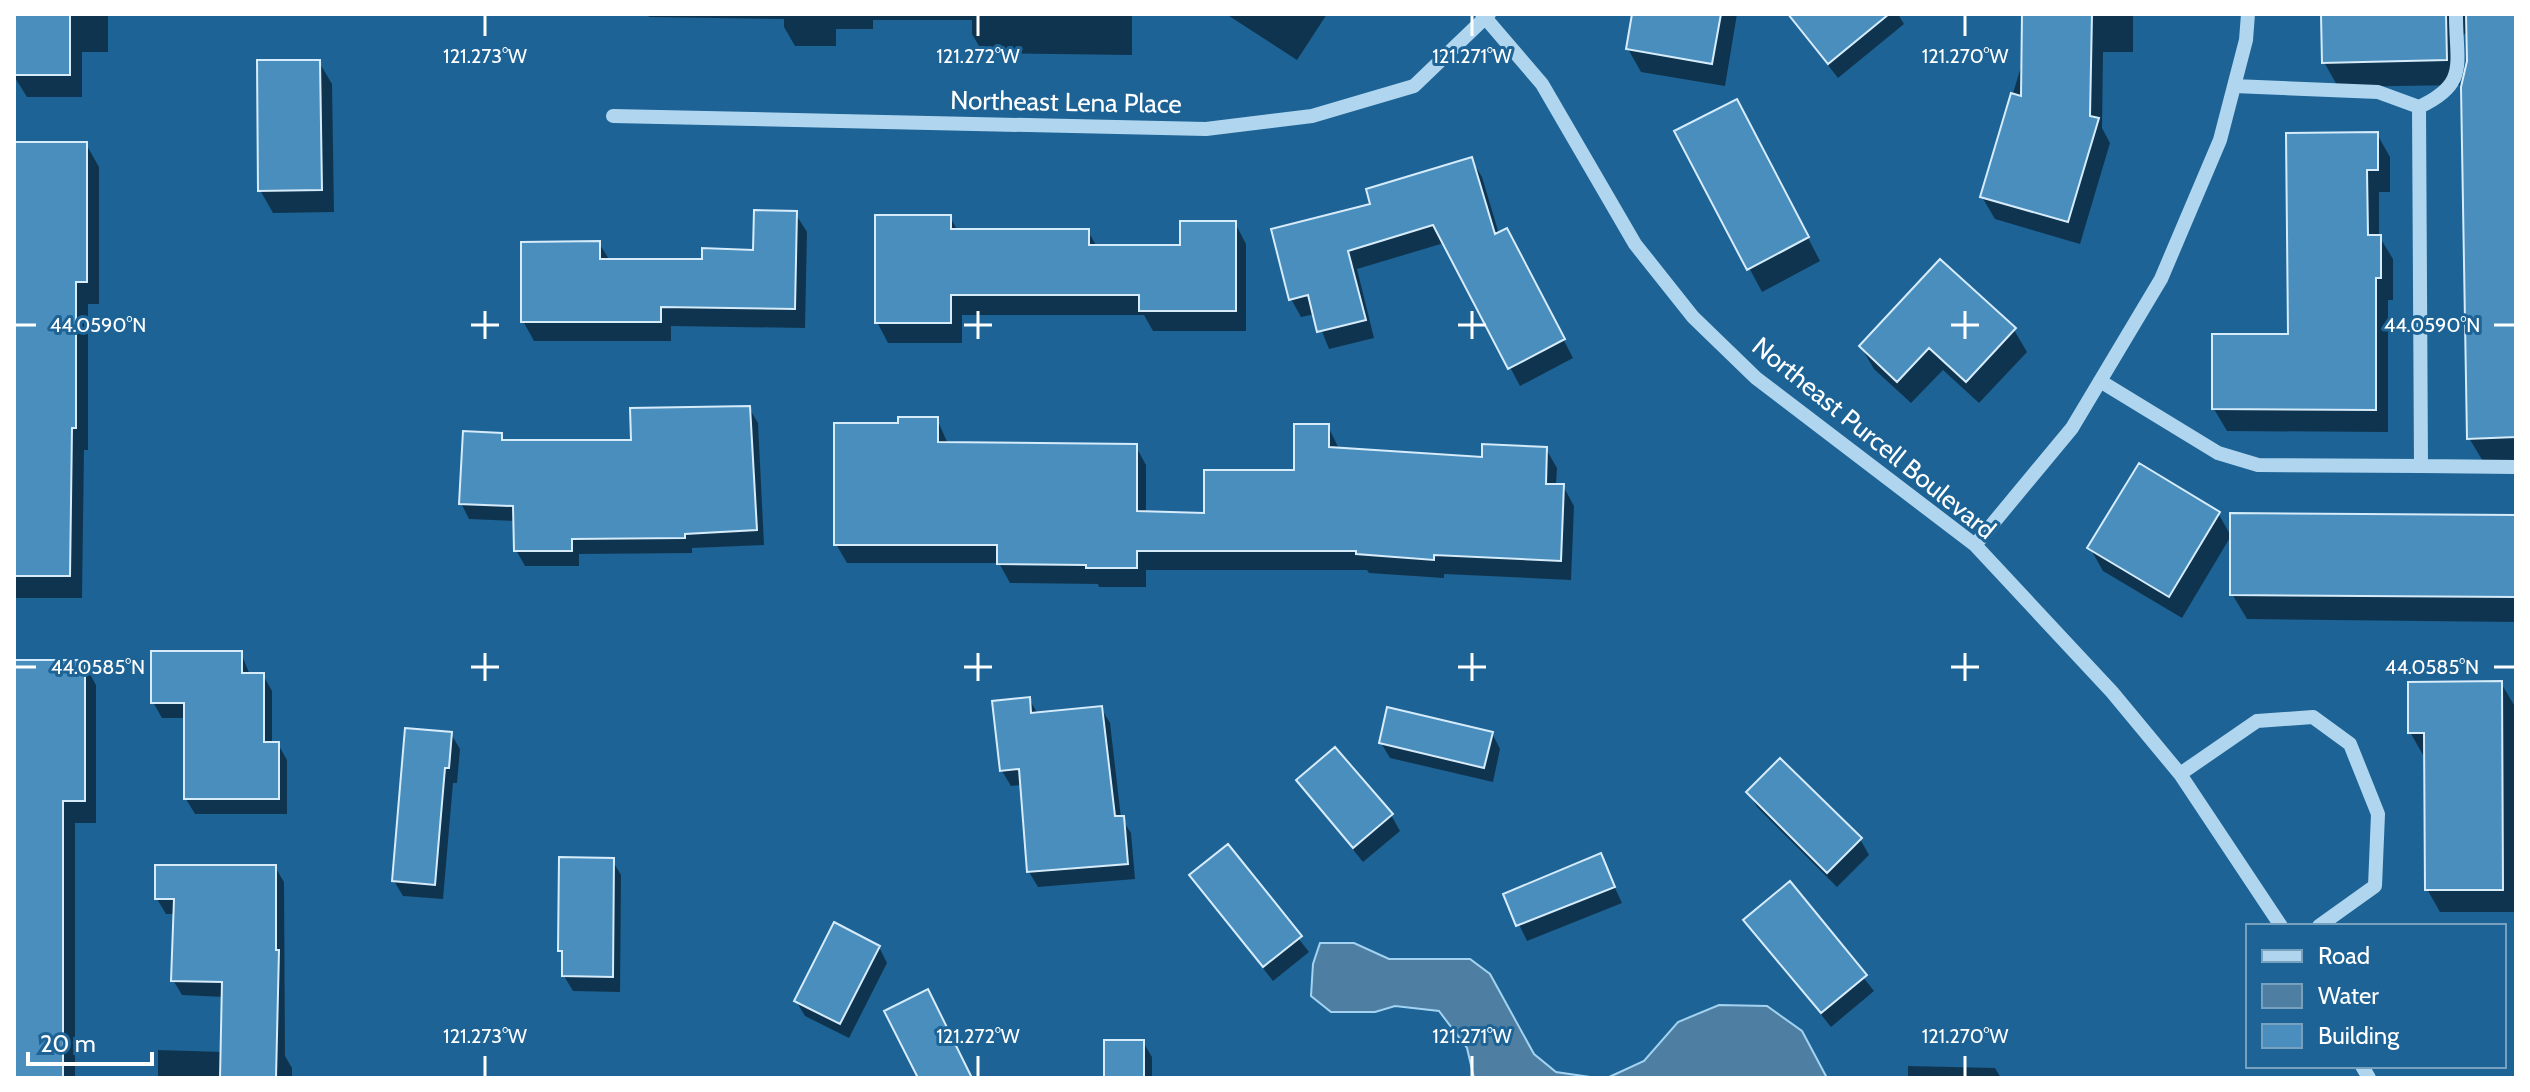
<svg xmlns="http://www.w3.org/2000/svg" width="2530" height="1092" font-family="Cabin,sans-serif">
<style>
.water{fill:#4e7fa2;stroke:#a3d3f1;stroke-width:2}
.shadow{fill:#0007}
.building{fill:#4a8ebe;stroke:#d6ecfb;stroke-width:2}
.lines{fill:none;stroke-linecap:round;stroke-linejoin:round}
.minor{stroke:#b0d6ef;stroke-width:14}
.ticks{fill:none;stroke:#fff;stroke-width:3}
.labels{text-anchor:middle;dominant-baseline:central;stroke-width:6;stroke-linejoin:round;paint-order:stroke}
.street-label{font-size:26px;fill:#fff;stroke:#1d6395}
.ticks-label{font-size:20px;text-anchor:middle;fill:#fff;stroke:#1d6395;stroke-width:6;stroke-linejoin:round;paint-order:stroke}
</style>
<rect width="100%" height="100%" fill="#1d6395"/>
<!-- water -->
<path class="water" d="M 1320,943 L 1354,943 L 1389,959 L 1470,959 L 1490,974 L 1534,1054 L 1556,1072 L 1597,1078 L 1474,1078 L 1467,1048 L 1439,1011 L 1395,1006 L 1375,1012 L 1331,1012 L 1311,996 L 1313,964 Z
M 1719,1005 L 1767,1006 L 1802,1031 L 1827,1078 L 1607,1078 L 1644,1061 L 1678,1022 Z"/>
<!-- shadow -->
<path class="shadow" d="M 14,14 L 108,14 L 108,52 L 82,52 L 82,97 L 27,97 L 14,76 Z
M 647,14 L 1132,14 L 1132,55 L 983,53 L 972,34 L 972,20 L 873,20 L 873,29 L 836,29 L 836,46 L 795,46 L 784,27 L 784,19 L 649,17 Z
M 1226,14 L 1327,14 L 1297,60 Z
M 1634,14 L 1737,14 L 1725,86 L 1641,72 L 1628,49 Z
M 1788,14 L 1898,14 L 1904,24 L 1838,78 Z
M 2024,14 L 2133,14 L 2133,52 L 2103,52 L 2102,128 L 2110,143 L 2080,244 L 1995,219 L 1982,197 L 2023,60 Z
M 2323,14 L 2516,14 L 2516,462 L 2484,463 L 2469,438 L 2468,32 L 2460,37 L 2460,85 L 2338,87 L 2324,62 Z
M 319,62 L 332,84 L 334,212 L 273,213 L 260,190 Z
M 1749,124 L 1820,261 L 1762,292 L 1677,132 Z
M 2377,134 L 2390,157 L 2390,192 L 2379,192 L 2379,236 L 2393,259 L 2393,300 L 2388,300 L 2388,432 L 2227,431 L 2214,409 L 2290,336 Z
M 14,144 L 86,144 L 99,167 L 99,304 L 88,304 L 88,450 L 84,450 L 82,598 L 14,598 Z
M 1471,159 L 1482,177 L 1499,234 L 1516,248 L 1573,358 L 1520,386 L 1444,243 L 1357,269 L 1374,338 L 1329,349 L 1315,314 L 1301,317 L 1291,299 L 1372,205 Z
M 795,213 L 807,232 L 805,328 L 671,326 L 671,341 L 534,341 L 523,321 L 599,243 L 610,261 L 704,261 L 755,252 Z
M 950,217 L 958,231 L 1088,231 L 1097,247 L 1182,247 L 1235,223 L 1246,244 L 1246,331 L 1153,331 L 1144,315 L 962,315 L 962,343 L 888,343 L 877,322 Z
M 2014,330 L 2027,352 L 1979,403 L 1943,370 L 1911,403 L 1874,369 L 1861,347 Z
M 749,408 L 758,423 L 764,545 L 692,548 L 692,553 L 579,554 L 579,566 L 525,566 L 516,550 L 516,521 L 469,519 L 461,503 L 501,435 L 505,442 L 633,442 Z
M 937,419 L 948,444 L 1135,445 L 1146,465 L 1146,513 L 1206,515 L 1296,472 L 1328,426 L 1339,449 L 1484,459 L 1546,449 L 1557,468 L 1556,486 L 1563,486 L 1574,506 L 1571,580 L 1444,574 L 1444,578 L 1369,573 L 1367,570 L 1146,570 L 1146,587 L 1099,587 L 1098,584 L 1010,583 L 999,563 L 847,563 L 836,544 L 900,425 Z
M 2218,513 L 2231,536 L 2182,618 L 2103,571 L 2090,548 Z
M 2516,518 L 2516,622 L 2247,619 L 2232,594 Z
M 241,653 L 250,675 L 263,675 L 272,691 L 272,744 L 278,744 L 287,760 L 287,814 L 195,814 L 186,799 L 186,718 L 162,718 L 153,702 Z
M 14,662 L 83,662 L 96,685 L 96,823 L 75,823 L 75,1078 L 14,1078 Z
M 2501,683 L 2514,705 L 2515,912 L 2440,912 L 2427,889 L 2426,755 L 2423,755 L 2410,732 Z
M 1029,699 L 1038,714 L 1101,708 L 1110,723 L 1121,818 L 1131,833 L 1135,879 L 1038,887 L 1029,872 L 1022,785 L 1011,786 L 1002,771 Z
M 1492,733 L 1500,749 L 1493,782 L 1390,758 L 1381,743 Z
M 451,734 L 460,749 L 457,783 L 453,783 L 443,899 L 403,896 L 394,881 Z
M 1298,781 L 1391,815 L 1400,831 L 1363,862 Z
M 1748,792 L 1860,839 L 1869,855 L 1837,887 L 1757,807 Z
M 1228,847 L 1309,952 L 1273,981 L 1191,876 Z
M 1600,856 L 1622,903 L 1527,941 L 1505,895 Z
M 612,860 L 621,875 L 620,992 L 573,991 L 564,976 L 564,957 L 560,951 Z
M 275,867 L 284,882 L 285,1056 L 292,1068 L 292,1078 L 158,1078 L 158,1050 L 223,1052 L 224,997 L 182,995 L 173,980 L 175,914 L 166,914 L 157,899 Z
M 1790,884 L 1874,991 L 1831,1027 L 1746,920 Z
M 879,947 L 887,963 L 849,1038 L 805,1016 L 796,1001 Z
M 1143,1042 L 1152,1057 L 1152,1078 L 1106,1078 Z
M 1908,1066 L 1995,1068 L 2001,1078 L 1908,1078 Z"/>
<!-- building -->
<path class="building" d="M 14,14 L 70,14 L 70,75 L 14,75 Z
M 1632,14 L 1721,14 L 1712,64 L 1626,49 Z
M 1788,14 L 1889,14 L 1828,64 Z
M 2022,14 L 2092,14 L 2090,116 L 2099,118 L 2068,222 L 1980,197 L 2011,93 L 2021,96 Z
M 2321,14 L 2446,14 L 2447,60 L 2322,63 Z
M 2466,14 L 2516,14 L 2516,437 L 2467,439 L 2461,87 L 2467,61 Z
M 257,60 L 320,60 L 322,190 L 258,191 Z
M 1737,99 L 1809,237 L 1747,270 L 1674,131 Z
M 2378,132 L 2378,170 L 2367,170 L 2368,235 L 2381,235 L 2381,278 L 2376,278 L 2376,410 L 2212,409 L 2212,334 L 2288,334 L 2286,133 Z
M 14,142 L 87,142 L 87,282 L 76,282 L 76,428 L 72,428 L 70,576 L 14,576 Z
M 1472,157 L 1495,234 L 1507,228 L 1565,339 L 1508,369 L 1433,225 L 1348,251 L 1366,320 L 1317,332 L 1308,295 L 1289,300 L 1271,229 L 1370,204 L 1366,189 Z
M 754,210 L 797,211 L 795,309 L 661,307 L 661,322 L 521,322 L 521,242 L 600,241 L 600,259 L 702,259 L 702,248 L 753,250 Z
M 875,215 L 951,215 L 951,229 L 1089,229 L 1089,245 L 1180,245 L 1180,221 L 1236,221 L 1236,311 L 1139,311 L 1139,295 L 951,295 L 951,323 L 875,323 Z
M 1940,259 L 2016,328 L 1966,382 L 1929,348 L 1897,382 L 1859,346 Z
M 750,406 L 757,530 L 685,534 L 685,538 L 572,539 L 572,551 L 514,551 L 513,506 L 459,504 L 463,431 L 502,433 L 502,440 L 631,440 L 630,408 Z
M 898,417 L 938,417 L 938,442 L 1137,444 L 1137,511 L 1204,513 L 1204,470 L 1294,470 L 1294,424 L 1329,424 L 1329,447 L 1482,457 L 1482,444 L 1547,447 L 1546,484 L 1564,484 L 1561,561 L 1434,555 L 1434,560 L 1356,554 L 1356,551 L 1137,551 L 1137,568 L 1086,568 L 1086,565 L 997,564 L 997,545 L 834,545 L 834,423 L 898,423 Z
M 2139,463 L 2220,512 L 2169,597 L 2087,548 Z
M 2230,513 L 2516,515 L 2516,597 L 2230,595 Z
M 151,651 L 242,651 L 242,673 L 264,673 L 264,742 L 279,742 L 279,799 L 184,799 L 184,703 L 151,703 Z
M 14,660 L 85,660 L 85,801 L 63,801 L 63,1078 L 14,1078 Z
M 2502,681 L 2503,890 L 2425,890 L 2424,733 L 2408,733 L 2408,682 Z
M 1030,697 L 1031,713 L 1102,706 L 1115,816 L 1124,816 L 1128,864 L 1027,872 L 1019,769 L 1000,771 L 992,701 Z
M 1387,707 L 1493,732 L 1484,768 L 1379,743 Z
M 405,728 L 452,732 L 449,768 L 445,768 L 435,885 L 392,881 Z
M 1335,747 L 1393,814 L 1353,848 L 1296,780 Z
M 1780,758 L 1862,838 L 1827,873 L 1746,792 Z
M 1228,844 L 1302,936 L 1263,967 L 1189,875 Z
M 1601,853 L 1615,887 L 1516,926 L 1503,894 Z
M 559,857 L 614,858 L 613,977 L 562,976 L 562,951 L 558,951 Z
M 155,865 L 276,865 L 276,950 L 279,950 L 276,1078 L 220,1078 L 222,982 L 171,981 L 174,899 L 155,899 Z
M 1790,881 L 1867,975 L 1821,1013 L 1743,920 Z
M 834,922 L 880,946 L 840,1024 L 794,1001 Z
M 928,989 L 972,1078 L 918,1078 L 884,1011 Z
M 1104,1040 L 1144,1040 L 1144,1078 L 1104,1078 Z"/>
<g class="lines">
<!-- minor -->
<path class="minor" d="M 1482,14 L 1542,84 L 1635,244 L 1693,317 L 1756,378 L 1975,545 L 2112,692 L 2180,774 L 2281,926
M 2419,107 C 2469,84 2456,64 2456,16
M 613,116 L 1206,129 L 1312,116 L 1414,86 L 1489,14
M 2100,381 L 2218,453 L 2258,465 L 2421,466 L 2419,107 L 2378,92 L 2234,86
M 2421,466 L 2516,467
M 1975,545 L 2072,428 L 2161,279 L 2220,140 L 2246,40 L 2248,14
M 2180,774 L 2257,721 L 2313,717 L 2350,744 L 2378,814 L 2375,886 L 2319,926
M 2362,1066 L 2369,1078"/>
</g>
<!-- ticks -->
<path class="ticks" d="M 485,16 L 485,36M 978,16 L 978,36M 1472,16 L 1472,36M 1965,16 L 1965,36M 485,311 L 485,339M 978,311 L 978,339M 1472,311 L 1472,339M 1965,311 L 1965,339M 16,325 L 36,325M 471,325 L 499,325M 964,325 L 992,325M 1458,325 L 1486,325M 1951,325 L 1979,325M 2494,325 L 2514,325M 485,653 L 485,681M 978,653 L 978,681M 1472,653 L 1472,681M 1965,653 L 1965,681M 16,667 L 36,667M 471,667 L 499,667M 964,667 L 992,667M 1458,667 L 1486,667M 1951,667 L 1979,667M 2494,667 L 2514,667M 485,1056 L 485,1076M 978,1056 L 978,1076M 1472,1056 L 1472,1076M 1965,1056 L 1965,1076"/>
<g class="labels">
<!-- street labels -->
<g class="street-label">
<text transform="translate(1066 102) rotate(1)">Northeast Lena Place</text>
<text transform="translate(1874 438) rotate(39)">Northeast Purcell Boulevard</text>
</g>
</g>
<g class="ticks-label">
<text x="485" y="63">121.273°W</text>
<text x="978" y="63">121.272°W</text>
<text x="1472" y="63">121.271°W</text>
<text x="1965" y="63">121.270°W</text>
<text x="98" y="332">44.0590°N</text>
<text x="2432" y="332">44.0590°N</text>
<text x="98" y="674">44.0585°N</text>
<text x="2432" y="674">44.0585°N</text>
<text x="485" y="1043">121.273°W</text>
<text x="978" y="1043">121.272°W</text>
<text x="1472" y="1043">121.271°W</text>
<text x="1965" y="1043">121.270°W</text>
</g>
<!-- border -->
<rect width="2530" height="1092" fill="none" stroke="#ffffff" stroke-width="32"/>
<!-- legend -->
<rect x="2246" y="924" width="260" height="144" fill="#1d6395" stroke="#77a1bf" stroke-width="2"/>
<rect x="2262" y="950" width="40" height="12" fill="#b0d6ef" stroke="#77a1bf" stroke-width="2"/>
<text x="2318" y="964" font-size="24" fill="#ffffff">Road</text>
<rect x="2262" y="984" width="40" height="24" fill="#4e7fa2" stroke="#77a1bf" stroke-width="2"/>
<text x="2318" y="1004" font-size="24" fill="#ffffff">Water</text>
<rect x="2262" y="1024" width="40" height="24" fill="#4a8ebe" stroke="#77a1bf" stroke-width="2"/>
<text x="2318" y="1044" font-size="24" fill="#ffffff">Building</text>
<!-- scale -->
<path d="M28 1052v12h124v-12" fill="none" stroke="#ffffff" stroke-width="4"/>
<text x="40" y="1052" font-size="24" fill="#ffffff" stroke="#1d6395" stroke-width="6" paint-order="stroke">20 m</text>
</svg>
